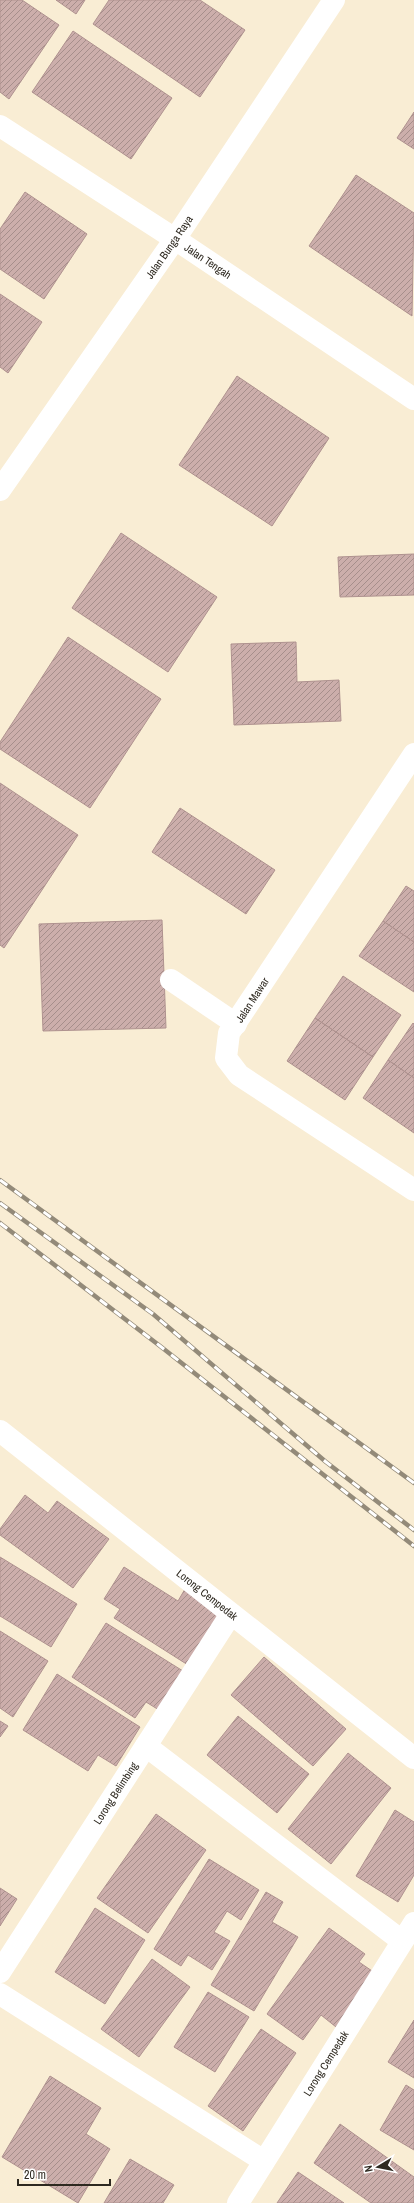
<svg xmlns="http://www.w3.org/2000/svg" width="414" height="2203" font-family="'Archivo Narrow',sans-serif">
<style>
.building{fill:url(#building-hatch);stroke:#af928f}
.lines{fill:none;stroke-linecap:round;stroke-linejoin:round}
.minor{stroke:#fff;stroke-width:22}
.rail-casing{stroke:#938a79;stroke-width:4.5}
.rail{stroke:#fff;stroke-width:3;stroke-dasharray:9;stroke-linecap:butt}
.labels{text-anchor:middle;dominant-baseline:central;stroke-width:3;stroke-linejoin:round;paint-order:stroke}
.street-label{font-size:11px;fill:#2e2920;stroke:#fff}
</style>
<defs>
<pattern id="building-hatch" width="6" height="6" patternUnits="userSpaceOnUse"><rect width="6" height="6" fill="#ccaeab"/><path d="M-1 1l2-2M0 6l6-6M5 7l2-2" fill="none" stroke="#a68e8b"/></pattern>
</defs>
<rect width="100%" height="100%" fill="#f9edd4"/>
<!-- building -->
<path class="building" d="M 0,0 L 22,0 L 59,25 L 9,99 L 0,92 Z
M 56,0 L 85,0 L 76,14 Z
M 109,0 L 200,0 L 245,30 L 200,97 L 93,24 Z
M 73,31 L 172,98 L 131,159 L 32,92 Z
M 414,112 L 414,149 L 397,138 Z
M 356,175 L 414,213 L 412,316 L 309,246 Z
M 25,192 L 87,234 L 44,299 L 0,269 L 0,229 Z
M 0,294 L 42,322 L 8,373 L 0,367 Z
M 237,376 L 329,438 L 272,526 L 179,465 Z
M 121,533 L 217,597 L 168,672 L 72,608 Z
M 414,554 L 414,595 L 340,597 L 338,557 Z
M 68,637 L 161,699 L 90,808 L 0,749 L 0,742 Z
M 296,642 L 297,682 L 339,680 L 341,721 L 234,725 L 231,644 Z
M 0,783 L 78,835 L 4,948 L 0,945 Z
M 180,808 L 275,870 L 246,914 L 152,852 Z
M 406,886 L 414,891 L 414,942 L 383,921 Z
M 162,920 L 166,1028 L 43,1031 L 39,924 Z
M 383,921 L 414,942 L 414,992 L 359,956 Z
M 343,976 L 401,1015 L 373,1057 L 315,1018 Z
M 315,1018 L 373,1057 L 345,1100 L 287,1061 Z
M 413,1023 L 414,1024 L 414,1078 L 388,1060 Z
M 388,1060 L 414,1078 L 414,1133 L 363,1098 Z
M 25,1495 L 48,1513 L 57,1501 L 109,1539 L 73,1588 L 0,1535 L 0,1529 Z
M 0,1557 L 77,1604 L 51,1647 L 0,1616 Z
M 124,1567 L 178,1601 L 185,1589 L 221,1612 L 188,1665 L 114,1618 L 120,1609 L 104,1599 Z
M 106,1623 L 183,1671 L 159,1710 L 146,1702 L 135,1718 L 72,1677 Z
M 0,1631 L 48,1661 L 13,1717 L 0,1708 Z
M 264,1657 L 346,1729 L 313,1766 L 231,1695 Z
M 57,1674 L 140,1727 L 116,1766 L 98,1755 L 88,1771 L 23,1730 Z
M 238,1716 L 309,1774 L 277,1813 L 207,1755 Z
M 0,1721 L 8,1726 L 0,1737 Z
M 348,1753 L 391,1788 L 331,1864 L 288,1829 Z
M 395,1810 L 414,1822 L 414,1875 L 398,1902 L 356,1876 Z
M 156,1814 L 206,1850 L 148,1933 L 97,1898 Z
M 209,1859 L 259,1890 L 241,1920 L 227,1911 L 214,1932 L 230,1941 L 212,1970 L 188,1955 L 181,1966 L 154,1949 Z
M 0,1888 L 17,1899 L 0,1926 Z
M 266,1892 L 283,1902 L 272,1922 L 298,1937 L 254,2011 L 211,1985 Z
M 95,1908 L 145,1940 L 105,2004 L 55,1972 Z
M 329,1928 L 365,1954 L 359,1962 L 375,1973 L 336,2027 L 321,2015 L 303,2040 L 267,2014 Z
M 152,1959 L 190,1987 L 139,2057 L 101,2029 Z
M 208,1992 L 249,2017 L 215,2072 L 174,2047 Z
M 414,2020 L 414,2078 L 388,2062 Z
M 261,2029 L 296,2053 L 243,2131 L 208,2106 Z
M 50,2076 L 101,2108 L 86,2134 L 110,2149 L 78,2203 L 2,2157 Z
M 406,2085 L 414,2090 L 414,2150 L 380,2130 Z
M 340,2124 L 414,2177 L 414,2203 L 371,2203 L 314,2163 Z
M 130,2159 L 174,2185 L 163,2203 L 104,2203 Z
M 298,2172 L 344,2203 L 277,2203 Z"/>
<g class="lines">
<!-- minor -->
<g class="minor">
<path id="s1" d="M 0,126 L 175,239 L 414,399"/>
<path id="s2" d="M 0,490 L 175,239 L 334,0"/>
<path d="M 414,754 L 229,1033 L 226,1058 L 239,1075 L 414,1190"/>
<path d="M 171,980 L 236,1024"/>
<path id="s3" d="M 0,1431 L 414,1758"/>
<path d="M 146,1746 L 402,1941"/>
<path id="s4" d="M 0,1972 L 231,1614"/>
<path d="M 0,1994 L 264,2161"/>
<path id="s5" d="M 238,2203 L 414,1923"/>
</g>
<!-- rail casing -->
<g class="rail-casing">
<path id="rail" d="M 0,1180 L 414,1483
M 0,1203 L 153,1314 L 326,1462 L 414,1530
M 0,1223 L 160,1346 L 414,1546"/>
</g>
<!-- rail -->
<use href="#rail" class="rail"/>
</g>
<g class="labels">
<!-- street labels -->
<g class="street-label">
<text stroke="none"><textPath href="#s2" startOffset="296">Jalan Bunga Raya</textPath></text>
<text stroke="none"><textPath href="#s1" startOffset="248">Jalan Tengah</textPath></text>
<text transform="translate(252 1000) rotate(-57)">Jalan Mawar</text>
<text stroke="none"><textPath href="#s3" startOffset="264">Lorong Cempedak</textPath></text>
<text stroke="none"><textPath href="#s4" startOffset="213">Lorong Belimbing</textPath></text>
<text stroke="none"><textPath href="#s5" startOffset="165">Lorong Cempedak</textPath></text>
</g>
</g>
<!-- north arrow -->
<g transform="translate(378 2167) rotate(260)" stroke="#ffffff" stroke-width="3" paint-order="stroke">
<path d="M0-3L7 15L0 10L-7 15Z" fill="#2e2920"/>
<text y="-6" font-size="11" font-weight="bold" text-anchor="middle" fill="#2e2920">N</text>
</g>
<!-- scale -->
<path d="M18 2179v6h92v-6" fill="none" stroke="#2e2920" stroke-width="2"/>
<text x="24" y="2179" font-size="12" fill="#2e2920" stroke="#ffffff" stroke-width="3" paint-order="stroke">20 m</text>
</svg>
